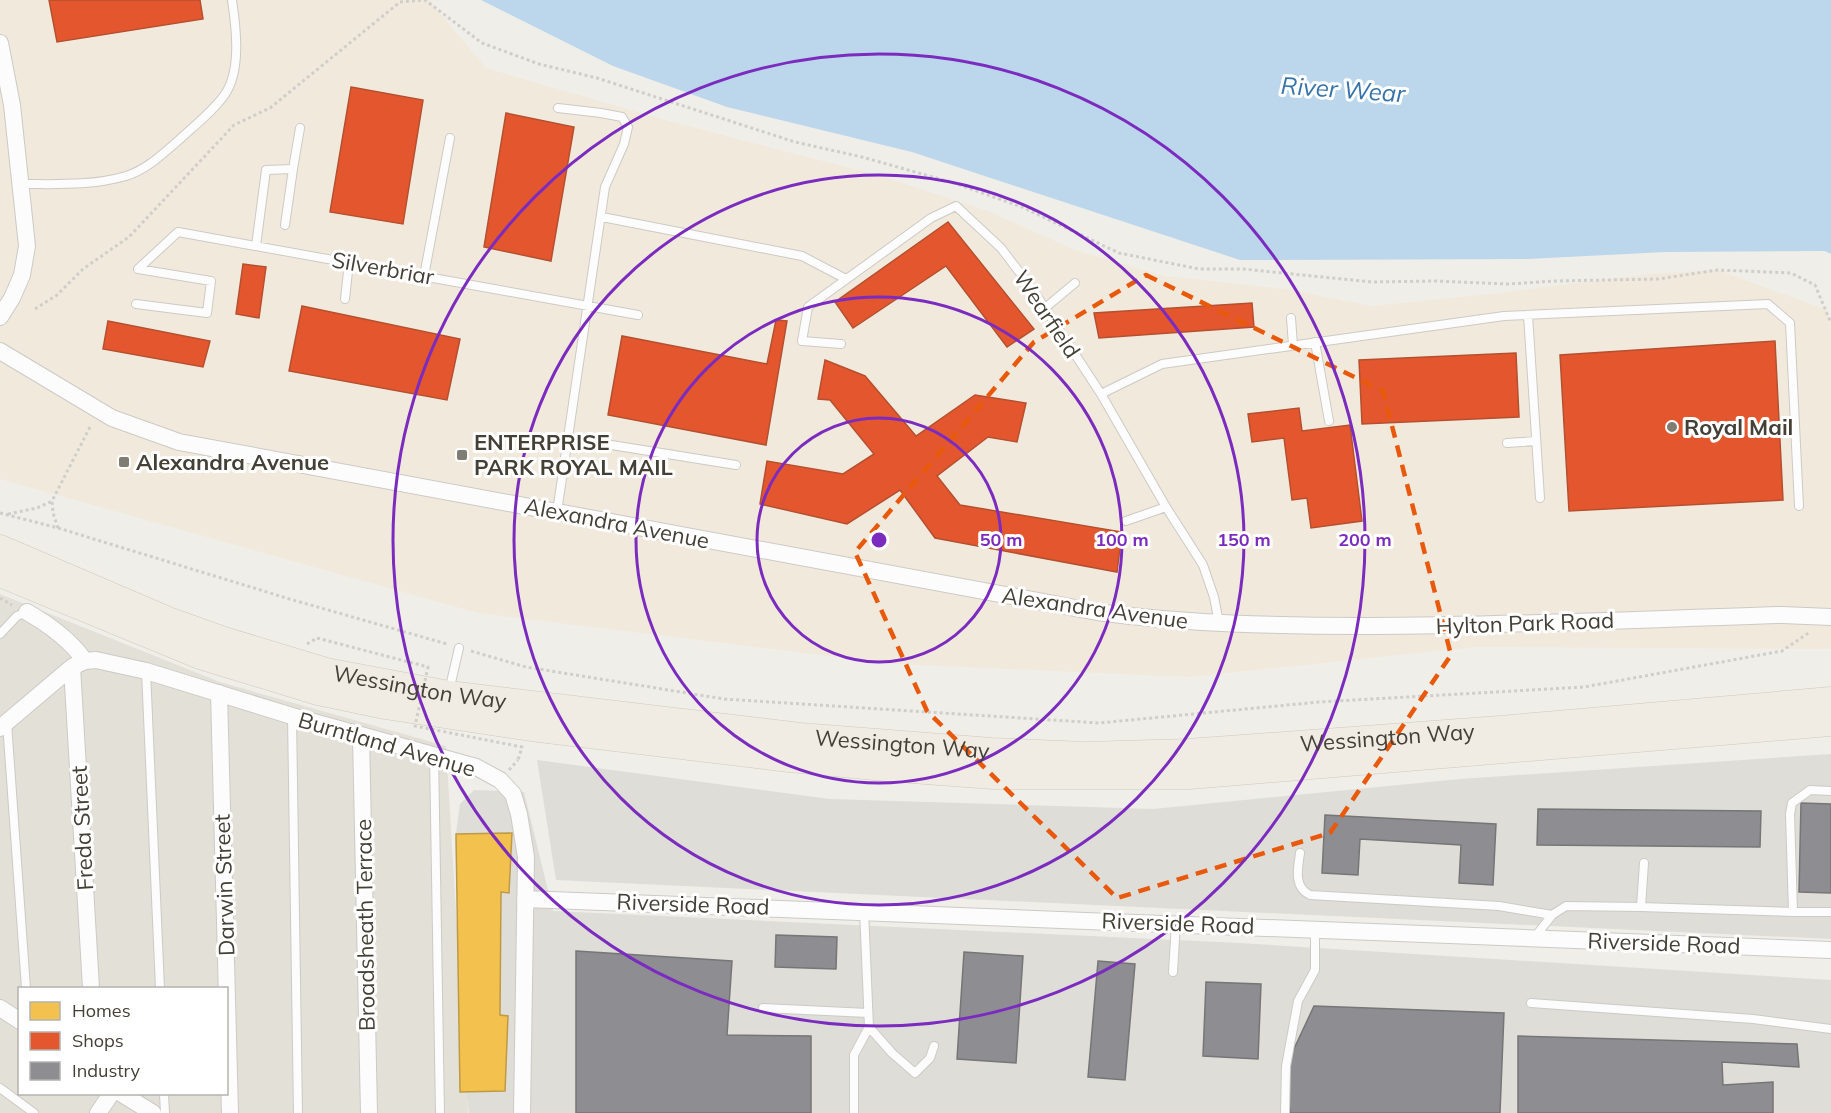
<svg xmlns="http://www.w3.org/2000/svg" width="1831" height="1113" font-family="Mulish,sans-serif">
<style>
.residential{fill:#e3e0d7;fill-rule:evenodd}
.commercial{fill:#f1eadc}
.industrial{fill:#dfddd7}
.water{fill:#bcd6eb}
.homes{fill:#f2c14e;stroke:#be9a47;stroke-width:1.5}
.shops{fill:#e4572e;stroke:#b45030;stroke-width:1.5}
.industry{fill:#8d8d92;stroke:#777676;stroke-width:1.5}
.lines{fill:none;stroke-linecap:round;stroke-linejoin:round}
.lane-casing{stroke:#cccac5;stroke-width:10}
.street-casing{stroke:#cccac5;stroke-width:18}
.primary-casing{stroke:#d0cab8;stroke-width:27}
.path{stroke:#d0cecb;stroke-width:3;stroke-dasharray:3 3;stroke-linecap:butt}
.lane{stroke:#fdfcfc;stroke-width:8}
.street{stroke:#fdfcfc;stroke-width:16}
.primary{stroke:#f0ece3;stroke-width:26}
.path-bridge{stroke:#d0cecb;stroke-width:3;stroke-dasharray:3 3;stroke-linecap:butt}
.marked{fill:none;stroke:#e8590c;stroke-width:4.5;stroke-dasharray:12 8;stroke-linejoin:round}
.ring{fill:none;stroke:#7b2cbf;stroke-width:3}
.poi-dot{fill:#807d75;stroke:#fff;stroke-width:2}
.labels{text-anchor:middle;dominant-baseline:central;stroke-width:6;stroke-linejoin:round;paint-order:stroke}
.street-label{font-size:22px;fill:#444036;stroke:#fff}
.poi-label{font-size:22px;font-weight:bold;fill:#444036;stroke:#fff;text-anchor:start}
.water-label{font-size:24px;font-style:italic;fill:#3673aa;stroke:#fff}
.centre{fill:#7b2cbf;stroke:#fff;stroke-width:3}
.ring-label{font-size:18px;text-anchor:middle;font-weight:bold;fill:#7b2cbf;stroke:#fff;stroke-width:6;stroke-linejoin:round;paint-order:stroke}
</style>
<rect width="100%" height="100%" fill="#efeee9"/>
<!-- residential -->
<path class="residential" d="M 0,594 L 220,682 L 446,746 L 468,1113 L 0,1113 ZM 20,988 L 226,988 L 226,1094 L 20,1094 Z"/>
<!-- commercial -->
<path class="commercial" d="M 0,0 L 429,0 L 486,68 L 665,120 L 881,176 L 988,211 L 1075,250 L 1164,276 L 1285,289 L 1372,306 L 1491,294 L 1649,274 L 1718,270 L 1827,310 L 1831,322 L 1831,649 L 1476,647 L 1189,677 L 895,664 L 478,613 L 0,479 Z"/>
<!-- industrial -->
<path class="industrial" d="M 1831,754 L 1831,939 L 556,880 L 537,760 L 830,799 L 1153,809 L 1460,779 Z
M 474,790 L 524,792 L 553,911 L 1240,943 L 1831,980 L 1831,1113 L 469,1113 L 465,1082 L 455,840 L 460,804 Z"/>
<!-- water -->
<path class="water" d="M 481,0 L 1831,0 L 1831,254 L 1825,251 L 1666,252 L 1527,259 L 1240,260 L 912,152 L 727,107 L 613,66 Z"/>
<!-- homes -->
<path class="homes" d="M 512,833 L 509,893 L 501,892 L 500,1015 L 508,1016 L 505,1091 L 460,1092 L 456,834 Z"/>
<!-- shops -->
<path class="shops" d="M 49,0 L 200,0 L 203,19 L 57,42 Z
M 351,87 L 423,100 L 403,224 L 330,212 Z
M 506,113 L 574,127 L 551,261 L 484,247 Z
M 948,222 L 1034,329 L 1007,347 L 946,266 L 853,328 L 835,302 Z
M 243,264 L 266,267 L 259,318 L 236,314 Z
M 1252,303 L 1254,327 L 1099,338 L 1094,313 Z
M 302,306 L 460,339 L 447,400 L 289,371 Z
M 776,320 L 787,321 L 766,445 L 608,415 L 622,336 L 767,364 Z
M 108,321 L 210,341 L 203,367 L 103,349 Z
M 1775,341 L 1783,500 L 1569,511 L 1560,355 Z
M 1516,353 L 1519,417 L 1362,424 L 1359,360 Z
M 825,360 L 865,376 L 916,436 L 975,395 L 1026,403 L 1017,442 L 988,437 L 937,476 L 960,505 L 1122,532 L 1117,572 L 935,538 L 900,490 L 847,524 L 760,504 L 767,461 L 843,474 L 874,454 L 830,400 L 818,399 Z
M 1299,408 L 1302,431 L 1350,425 L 1362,521 L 1311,528 L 1307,498 L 1292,500 L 1284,438 L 1252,442 L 1248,414 Z"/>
<!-- industry -->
<path class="industry" d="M 1801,803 L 1831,804 L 1831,893 L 1799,892 Z
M 1538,809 L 1761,811 L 1760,847 L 1537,845 Z
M 1325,815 L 1496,824 L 1493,885 L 1459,883 L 1461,845 L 1360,839 L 1358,875 L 1322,873 Z
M 776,935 L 837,937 L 836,969 L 775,967 Z
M 576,951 L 732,961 L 727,1035 L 811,1036 L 811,1113 L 576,1113 Z
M 964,952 L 1023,956 L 1016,1063 L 957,1059 Z
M 1098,961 L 1135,964 L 1125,1080 L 1088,1077 Z
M 1206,982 L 1261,984 L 1258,1059 L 1203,1056 Z
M 1314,1006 L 1504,1013 L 1500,1113 L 1290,1113 L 1286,1066 Z
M 1518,1036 L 1797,1044 L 1799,1067 L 1722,1062 L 1723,1085 L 1773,1082 L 1773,1113 L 1518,1113 Z"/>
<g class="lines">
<!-- lane casing -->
<g class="lane-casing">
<path id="lane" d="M 293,169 L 300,128
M 21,184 C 56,184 92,186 126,176 C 148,169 162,154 179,140 C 193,127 218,107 227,91 C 241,66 236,27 232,0
M 602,217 L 802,256 L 846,279
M 256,246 L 266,170 L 293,169 L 285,225
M 424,276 L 450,138
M 345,299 L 349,262
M 136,304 L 207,313 L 211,281 L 138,269 L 178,232 L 638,315
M 1045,308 L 1075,283
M 1528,315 L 1540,498
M 1291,318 L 1293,345
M 1315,342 L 1329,421
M 841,344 L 802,341 L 808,307 L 931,218 L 956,206 L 1001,248 L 1033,290 L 1101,394 L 1166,507 L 1203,565 L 1214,597 L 1219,623
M 1101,394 L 1162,364 L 1504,316 L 1768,304 L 1790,323 L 1799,506
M 568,438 L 736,465
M 1507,443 L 1536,441
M 557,512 L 605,187 L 624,144 L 628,127 L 622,117 L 601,113 L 558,108
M 1126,521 L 1166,507
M 0,634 L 17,616 L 27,612
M 146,671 L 160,988
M 449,691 L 459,648
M 292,716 L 298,1113
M 7,723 L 26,988
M 434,754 L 440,1113
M 1300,853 C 1298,868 1293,887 1310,895 L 1499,906 L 1552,915
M 1641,907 L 1793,912 L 1831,912
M 1793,912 L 1790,814 L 1792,803 L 1810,790 L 1831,791
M 1535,937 L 1552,915 L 1566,906 L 1641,907 L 1644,863
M 1173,972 L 1176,923
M 1531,1003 L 1753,1019 L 1831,1029
M 763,1008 L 868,1013
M 869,1027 L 892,1053 L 915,1073 L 930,1058 L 934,1046
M 0,1088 L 34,1113
M 164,1094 L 165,1113
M 854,1113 L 854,1055 L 869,1027 L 864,910
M 1285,1113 L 1286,1066 L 1298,1001 L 1315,970 L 1315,929"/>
</g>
<!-- street casing -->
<g class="street-casing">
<path id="street" d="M 0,43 L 12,105 L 27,246 L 22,275 L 12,298 L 0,317
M 0,351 L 112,418 L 179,442 L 1097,612 C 1187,624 1278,626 1369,626 C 1506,626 1644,619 1782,615 L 1831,617
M 27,612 C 48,624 71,641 85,661
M 72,667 L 91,988
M 219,693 L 230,1113
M 0,728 L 72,667 L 85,661 L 96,660 L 146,671 L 292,716 L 476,767 L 500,780 L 513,794 L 519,814 L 526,857 L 522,1113
M 361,736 L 369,1113
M 525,899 L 1831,950
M 0,1008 L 20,1021
M 122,1094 L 153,1113
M 98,1113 L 111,1094"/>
</g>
<!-- primary casing -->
<g class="primary-casing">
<g id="primary">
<path id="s1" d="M 0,548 L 168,620 L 224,640 L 326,671 L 449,694 L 800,736 L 992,751 L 1085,755 L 1188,752 L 1500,729 L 1831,700"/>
<path d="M 0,574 L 200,656 L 318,692 L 385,706 L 531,728 L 789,759 L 886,768 L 993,776 L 1190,776 L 1831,723"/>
</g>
</g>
<!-- path -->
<path class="path" d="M 35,309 L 57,295 L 83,269 L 129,237 L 234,125 L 270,108 L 400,2 L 425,0 L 482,43 L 539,64 L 597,78 L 795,142 L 862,157 L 954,183 L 1022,207 L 1119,253 L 1199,269 L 1243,269 L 1372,282 L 1436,281 L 1509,284 L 1554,281 L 1658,279 L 1718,270 L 1791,273 L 1815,285 L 1831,323
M 0,513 L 58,528 L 293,600 L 447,644
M 8,514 L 37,508 L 52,501
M 58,528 L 53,513 L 52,501 L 90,427
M 0,598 L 12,605
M 307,644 L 317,638
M 471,651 L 526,667 L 724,699 L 1099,723 L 1319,702 L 1584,687 L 1782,651 L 1810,632
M 509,770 L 518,760"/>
<!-- lane -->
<use href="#lane" class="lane"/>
<!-- street -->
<use href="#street" class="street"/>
<!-- primary -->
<use href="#primary" class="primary"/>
<!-- path-bridge -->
<path class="path-bridge" d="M 317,638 L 428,667 L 415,726 L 522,747 L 518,760"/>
</g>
<!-- marked area -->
<path class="marked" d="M 1146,275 L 1383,391 L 1451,655 L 1330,833 L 1117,898 L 927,711 L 855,552 L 1034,342 Z"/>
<!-- distance rings -->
<g class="ring">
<circle cx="879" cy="540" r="122"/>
<circle cx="879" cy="540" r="243"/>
<circle cx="879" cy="540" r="365"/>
<circle cx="879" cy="540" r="486"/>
</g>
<!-- markers -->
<g class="poi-dot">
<circle cx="1672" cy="427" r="6"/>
<rect x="456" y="449" width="12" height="12" rx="3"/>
<rect x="118" y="456" width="12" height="12" rx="3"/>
</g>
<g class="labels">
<!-- street labels -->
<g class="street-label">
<text transform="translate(383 268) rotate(10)">Silverbriar</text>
<text transform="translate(1047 314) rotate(56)">Wearfield</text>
<text transform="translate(617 523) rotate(11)">Alexandra Avenue</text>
<text transform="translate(1095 608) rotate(8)">Alexandra Avenue</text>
<text transform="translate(1525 623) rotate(-2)">Hylton Park Road</text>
<text stroke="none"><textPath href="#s1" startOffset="444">Wessington Way</textPath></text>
<text stroke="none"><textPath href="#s1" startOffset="1416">Wessington Way</textPath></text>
<text transform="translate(387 744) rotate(16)">Burntland Avenue</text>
<text stroke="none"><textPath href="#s1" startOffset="930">Wessington Way</textPath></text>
<text transform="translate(82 828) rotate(-93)">Freda Street</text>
<text transform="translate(224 885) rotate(-92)">Darwin Street</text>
<text transform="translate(693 904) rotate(2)">Riverside Road</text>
<text transform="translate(1178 923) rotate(2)">Riverside Road</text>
<text transform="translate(365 925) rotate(-91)">Broadsheath Terrace</text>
<text transform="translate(1664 943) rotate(2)">Riverside Road</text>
</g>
<!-- poi labels -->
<g class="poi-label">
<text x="1684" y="427">Royal Mail</text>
<text x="474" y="442">ENTERPRISE<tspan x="474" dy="25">PARK ROYAL MAIL</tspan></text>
<text x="136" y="462">Alexandra Avenue</text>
</g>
<!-- water labels -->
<g class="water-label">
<text transform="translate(1343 89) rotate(4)">River Wear</text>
</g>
</g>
<circle cx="879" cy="540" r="9" class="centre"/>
<g class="ring-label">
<text x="1001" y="546">50 m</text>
<text x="1122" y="546">100 m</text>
<text x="1244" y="546">150 m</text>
<text x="1365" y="546">200 m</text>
</g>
<!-- legend -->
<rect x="18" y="987" width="210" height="108" fill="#ffffff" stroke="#b4b3af" stroke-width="1.5"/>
<rect x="30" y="1002" width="30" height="18" fill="#f2c14e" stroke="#b4b3af" stroke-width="1.5"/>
<text x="72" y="1017" font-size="18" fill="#444036">Homes</text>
<rect x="30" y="1032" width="30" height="18" fill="#e4572e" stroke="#b4b3af" stroke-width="1.5"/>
<text x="72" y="1047" font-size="18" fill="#444036">Shops</text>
<rect x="30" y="1062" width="30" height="18" fill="#8d8d92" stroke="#b4b3af" stroke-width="1.5"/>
<text x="72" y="1077" font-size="18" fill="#444036">Industry</text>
</svg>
